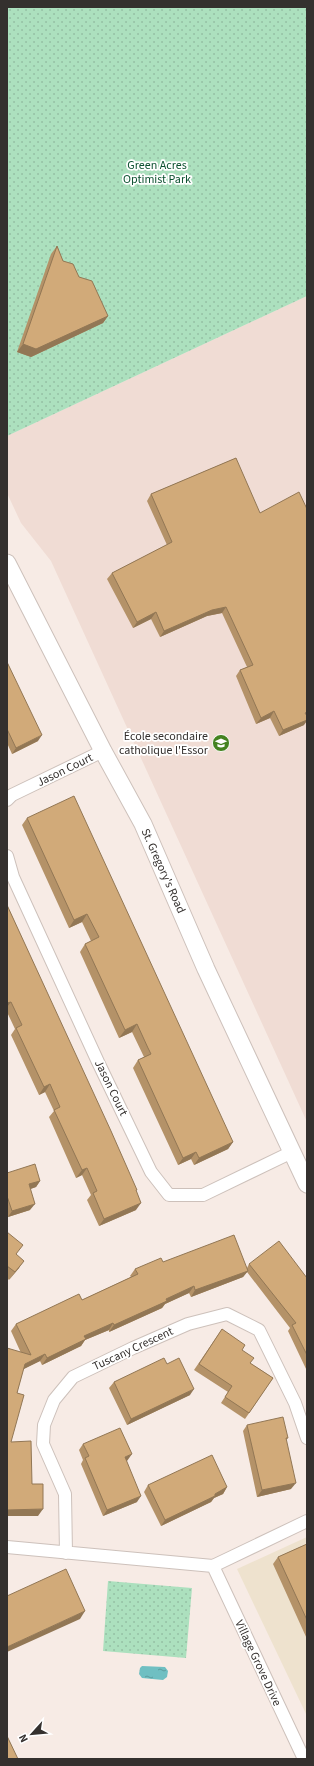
<svg xmlns="http://www.w3.org/2000/svg" width="314" height="1766" font-family="'Source Sans 3',sans-serif">
<style>
.commercial{fill:#eee2ce}
.built{fill:#f0dcd4}
.park{fill:url(#park-dots)}
.water{fill:url(#water-ripples)}
.lines{fill:none;stroke-linecap:round;stroke-linejoin:round}
.street-casing{stroke:#cdc1bb;stroke-width:14}
.secondary-casing{stroke:#cdc1bb;stroke-width:19}
.street{stroke:#fff;stroke-width:12}
.secondary{stroke:#fff;stroke-width:17}
.wall{fill:#b49268}
.shaded-wall{fill:#927755}
.building{fill:#d1aa79;stroke:#927755}
.labels{text-anchor:middle;dominant-baseline:central;stroke-width:3.5;stroke-linejoin:round;paint-order:stroke}
.park-label{font-size:12px;fill:#0c5130;stroke:#fff}
.poi-label{font-size:12px;fill:#34302e;stroke:#fff;text-anchor:end}
.street-label{font-size:12px;fill:#34302e;stroke:#fff}
</style>
<defs>
<pattern id="park-dots" width="8" height="8" patternUnits="userSpaceOnUse"><rect width="8" height="8" fill="#ace0be"/><path d="M2 2h.1M6 6h.1" fill="none" stroke="#95c0a4" stroke-width="1.8" stroke-linecap="round"/></pattern>
<pattern id="water-ripples" width="26" height="14" patternUnits="userSpaceOnUse"><rect width="26" height="14" fill="#6fbfc2"/><path d="M2 4q2-2 4 0t4 0M15 11q2-2 4 0t4 0" fill="none" stroke="#5c9c9e"/></pattern>
</defs>
<rect width="100%" height="100%" fill="#f7ebe5"/>
<!-- commercial -->
<path class="commercial" d="M 307,1537 L 307,1716 L 237,1569 Z"/>
<!-- built -->
<path class="built" d="M 307,296 L 307,1122 L 51,561 L 21,523 L 7,493 L 7,436 Z"/>
<!-- park -->
<path class="park" d="M 7,7 L 307,7 L 307,296 L 7,436 Z
M 108,1581 L 192,1588 L 186,1658 L 103,1651 Z"/>
<!-- water -->
<path class="water" d="M 142,1666 L 165,1667 L 168,1671 L 167,1677 L 163,1680 L 142,1678 L 139,1674 L 140,1668 Z"/>
<g class="lines">
<!-- street casing -->
<g class="street-casing">
<path id="street" d="M 7,800 L 12,795 L 103,751
M 7,856 L 13,877 L 98,1062 L 151,1172 L 169,1195 L 203,1195 L 292,1152
M 7,1547 L 213,1566 L 307,1521
M 66,1553 L 65,1494 L 43,1444 L 44,1425 L 54,1400 L 73,1377 L 133,1348 L 188,1324 L 227,1314 L 259,1330 L 295,1403 L 307,1438
M 213,1566 L 304,1759"/>
</g>
<!-- secondary casing -->
<g class="secondary-casing">
<path id="secondary" d="M 7,563 L 103,751 L 143,824 L 206,969 L 307,1184"/>
</g>
<!-- street -->
<use href="#street" class="street"/>
<!-- secondary -->
<use href="#secondary" class="secondary"/>
</g>
<!-- wall -->
<path class="wall" d="M 57,246 L 63,261 L 79,277 L 108,316 L 103,323 L 31,357 L 17,352 L 51,254 Z
M 236,458 L 304,725 L 279,736 L 270,718 L 256,724 L 236,676 L 240,670 L 247,667 L 222,613 L 207,616 L 160,637 L 151,619 L 133,628 L 107,579 L 112,573 L 167,545 L 147,501 L 151,494 Z
M 7,662 L 38,741 L 12,754 L 7,743 Z
M 27,818 L 233,1142 L 228,1149 L 194,1165 L 191,1159 L 178,1165 L 133,1068 L 138,1060 L 144,1057 L 132,1032 L 119,1038 L 80,952 L 85,944 L 91,941 L 82,922 L 69,928 L 22,825 Z
M 7,905 L 136,1191 L 136,1210 L 99,1226 L 87,1200 L 91,1195 L 82,1175 L 76,1178 L 49,1117 L 54,1111 L 45,1092 L 39,1095 L 11,1035 L 15,1029 L 7,1012 Z
M 7,1173 L 40,1181 L 36,1187 L 30,1189 L 30,1210 L 8,1217 L 7,1216 Z
M 7,1232 L 16,1255 L 19,1268 L 9,1280 L 7,1278 Z
M 163,1262 L 247,1268 L 249,1264 L 307,1278 L 307,1371 L 288,1331 L 290,1328 L 247,1272 L 243,1277 L 191,1297 L 189,1293 L 165,1304 L 162,1308 L 109,1332 L 109,1330 L 85,1340 L 81,1346 L 42,1365 L 40,1361 L 23,1369 L 17,1393 L 11,1442 L 32,1484 L 38,1516 L 7,1516 L 7,1348 L 21,1353 L 11,1331 L 16,1324 L 82,1300 L 131,1277 L 130,1276 L 135,1269 Z
M 222,1329 L 242,1350 L 250,1363 L 273,1378 L 245,1419 L 221,1403 L 228,1392 L 194,1370 Z
M 167,1364 L 190,1395 L 127,1425 L 109,1388 L 114,1382 Z
M 247,1425 L 288,1438 L 286,1440 L 291,1489 L 257,1497 L 243,1431 Z
M 83,1444 L 127,1461 L 126,1461 L 137,1502 L 103,1516 L 81,1464 L 83,1460 L 79,1450 Z
M 148,1485 L 227,1487 L 223,1494 L 214,1498 L 211,1502 L 161,1526 L 144,1492 Z
M 307,1544 L 307,1639 L 273,1564 L 278,1557 Z"/>
<!-- shaded-wall -->
<path class="shaded-wall" d="M 108,316 L 103,323 L 31,357 L 17,352 L 23,344 Z
M 226,607 L 222,613 L 207,616 L 160,637 L 164,631 L 212,610 Z
M 156,612 L 151,619 L 133,628 L 137,622 Z
M 274,711 L 270,718 L 256,724 L 261,718 Z
M 307,720 L 307,721 L 304,725 L 279,736 L 283,730 Z
M 42,735 L 38,741 L 12,754 L 16,748 Z
M 87,914 L 82,922 L 69,928 L 74,920 Z
M 11,1002 L 7,1007 L 7,1003 Z
M 137,1024 L 132,1032 L 119,1038 L 125,1030 Z
M 50,1084 L 45,1092 L 39,1095 L 44,1087 Z
M 233,1142 L 228,1149 L 194,1165 L 199,1158 Z
M 196,1152 L 191,1159 L 178,1165 L 183,1158 Z
M 87,1168 L 82,1175 L 76,1178 L 82,1170 Z
M 40,1181 L 36,1187 L 25,1191 L 29,1184 Z
M 141,1203 L 136,1210 L 99,1226 L 104,1219 Z
M 35,1204 L 30,1210 L 8,1217 L 12,1211 Z
M 24,1261 L 19,1268 L 9,1280 L 15,1272 Z
M 248,1271 L 243,1277 L 191,1297 L 195,1290 Z
M 194,1286 L 189,1293 L 165,1304 L 162,1308 L 109,1332 L 114,1325 L 166,1299 Z
M 113,1323 L 109,1330 L 85,1340 L 81,1346 L 42,1365 L 47,1358 L 84,1336 Z
M 45,1354 L 40,1361 L 20,1371 L 25,1364 Z
M 194,1389 L 190,1395 L 127,1425 L 131,1419 Z
M 132,1454 L 127,1461 L 120,1464 L 125,1457 Z
M 296,1483 L 291,1489 L 257,1497 L 262,1490 Z
M 227,1487 L 223,1494 L 214,1498 L 211,1502 L 161,1526 L 165,1520 L 215,1494 Z
M 141,1496 L 137,1502 L 103,1516 L 107,1510 Z
M 43,1509 L 38,1516 L 7,1516 L 7,1510 Z
M 85,1611 L 80,1619 L 7,1652 L 7,1647 Z"/>
<!-- building -->
<path class="building" d="M 57,246 L 63,261 L 73,264 L 79,277 L 92,281 L 108,316 L 36,349 L 23,344 Z
M 236,458 L 260,513 L 299,492 L 307,509 L 307,712 L 305,713 L 307,716 L 307,720 L 283,730 L 274,711 L 261,718 L 240,670 L 253,665 L 226,607 L 212,610 L 164,631 L 156,612 L 137,622 L 112,573 L 172,542 L 151,494 Z
M 7,662 L 42,735 L 16,748 L 7,729 Z
M 74,796 L 233,1142 L 199,1158 L 196,1152 L 183,1158 L 138,1060 L 151,1054 L 148,1048 L 137,1024 L 125,1030 L 85,944 L 99,937 L 87,914 L 74,920 L 27,818 Z
M 7,905 L 111,1131 L 137,1190 L 136,1190 L 141,1203 L 104,1219 L 93,1193 L 97,1191 L 87,1168 L 82,1170 L 54,1110 L 60,1107 L 50,1084 L 44,1087 L 16,1028 L 22,1025 L 11,1002 L 7,1003 Z
M 35,1164 L 40,1181 L 29,1184 L 35,1204 L 12,1211 L 7,1196 L 7,1173 Z
M 7,1232 L 23,1245 L 16,1254 L 24,1261 L 15,1272 L 7,1266 Z
M 234,1235 L 248,1271 L 195,1290 L 194,1286 L 166,1299 L 167,1301 L 114,1325 L 113,1323 L 84,1336 L 86,1339 L 47,1358 L 45,1354 L 25,1364 L 17,1393 L 24,1395 L 11,1442 L 31,1441 L 32,1484 L 43,1484 L 43,1509 L 7,1510 L 7,1348 L 31,1355 L 16,1324 L 79,1294 L 82,1300 L 138,1274 L 135,1269 L 161,1258 L 163,1262 Z
M 279,1241 L 307,1278 L 307,1355 L 292,1325 L 296,1323 L 249,1264 Z
M 222,1329 L 245,1345 L 242,1350 L 254,1358 L 250,1363 L 273,1378 L 249,1413 L 225,1397 L 232,1386 L 199,1364 Z
M 164,1358 L 167,1364 L 179,1358 L 194,1389 L 131,1419 L 114,1382 Z
M 283,1417 L 288,1438 L 286,1438 L 296,1483 L 262,1490 L 247,1425 Z
M 120,1428 L 132,1454 L 125,1457 L 141,1496 L 107,1510 L 85,1458 L 89,1456 L 83,1444 Z
M 212,1455 L 227,1487 L 215,1494 L 215,1496 L 165,1520 L 148,1485 Z
M 307,1544 L 307,1620 L 278,1557 Z
M 66,1569 L 85,1611 L 7,1647 L 7,1596 Z
M 7,1736 L 18,1759 L 7,1759 Z"/>
<!-- icons -->
<defs>
<g id="school-disc" transform="scale(0.9)"><circle r="9.5" fill="#448220" stroke="#fff"/><path d="M0-5L7-2L0 1L-7-2ZM-4 1L0 2.5L4 1V4Q0 6-4 4Z" fill="#fff"/></g>
</defs>
<g fill-rule="evenodd">
<use href="#school-disc" x="221" y="743"/>
</g>
<g class="labels">
<!-- park labels -->
<g class="park-label">
<text x="157" y="165">Green Acres<tspan x="157" dy="14">Optimist Park</tspan></text>
</g>
<!-- poi labels -->
<g class="poi-label">
<text x="208" y="736">École secondaire<tspan x="208" dy="14">catholique l'Essor</tspan></text>
</g>
<!-- street labels -->
<g class="street-label">
<text transform="translate(65 770) rotate(-26)">Jason Court</text>
<text transform="translate(163 871) rotate(66)">St. Gregory's Road</text>
<text transform="translate(111 1088) rotate(64)">Jason Court</text>
<text transform="translate(133 1349) rotate(-25)">Tuscany Crescent</text>
<text transform="translate(258 1663) rotate(65)">Village Grove Drive</text>
</g>
</g>
<!-- border -->
<rect width="314" height="1766" fill="none" stroke="#34302e" stroke-width="16"/>
<!-- north arrow -->
<g transform="translate(32 1734) rotate(243)" stroke="#ffffff" stroke-width="3" paint-order="stroke">
<path d="M0-3L7 15L0 10L-7 15Z" fill="#34302e"/>
<text y="-6" font-size="11" font-weight="bold" text-anchor="middle" fill="#34302e">N</text>
</g>
</svg>
